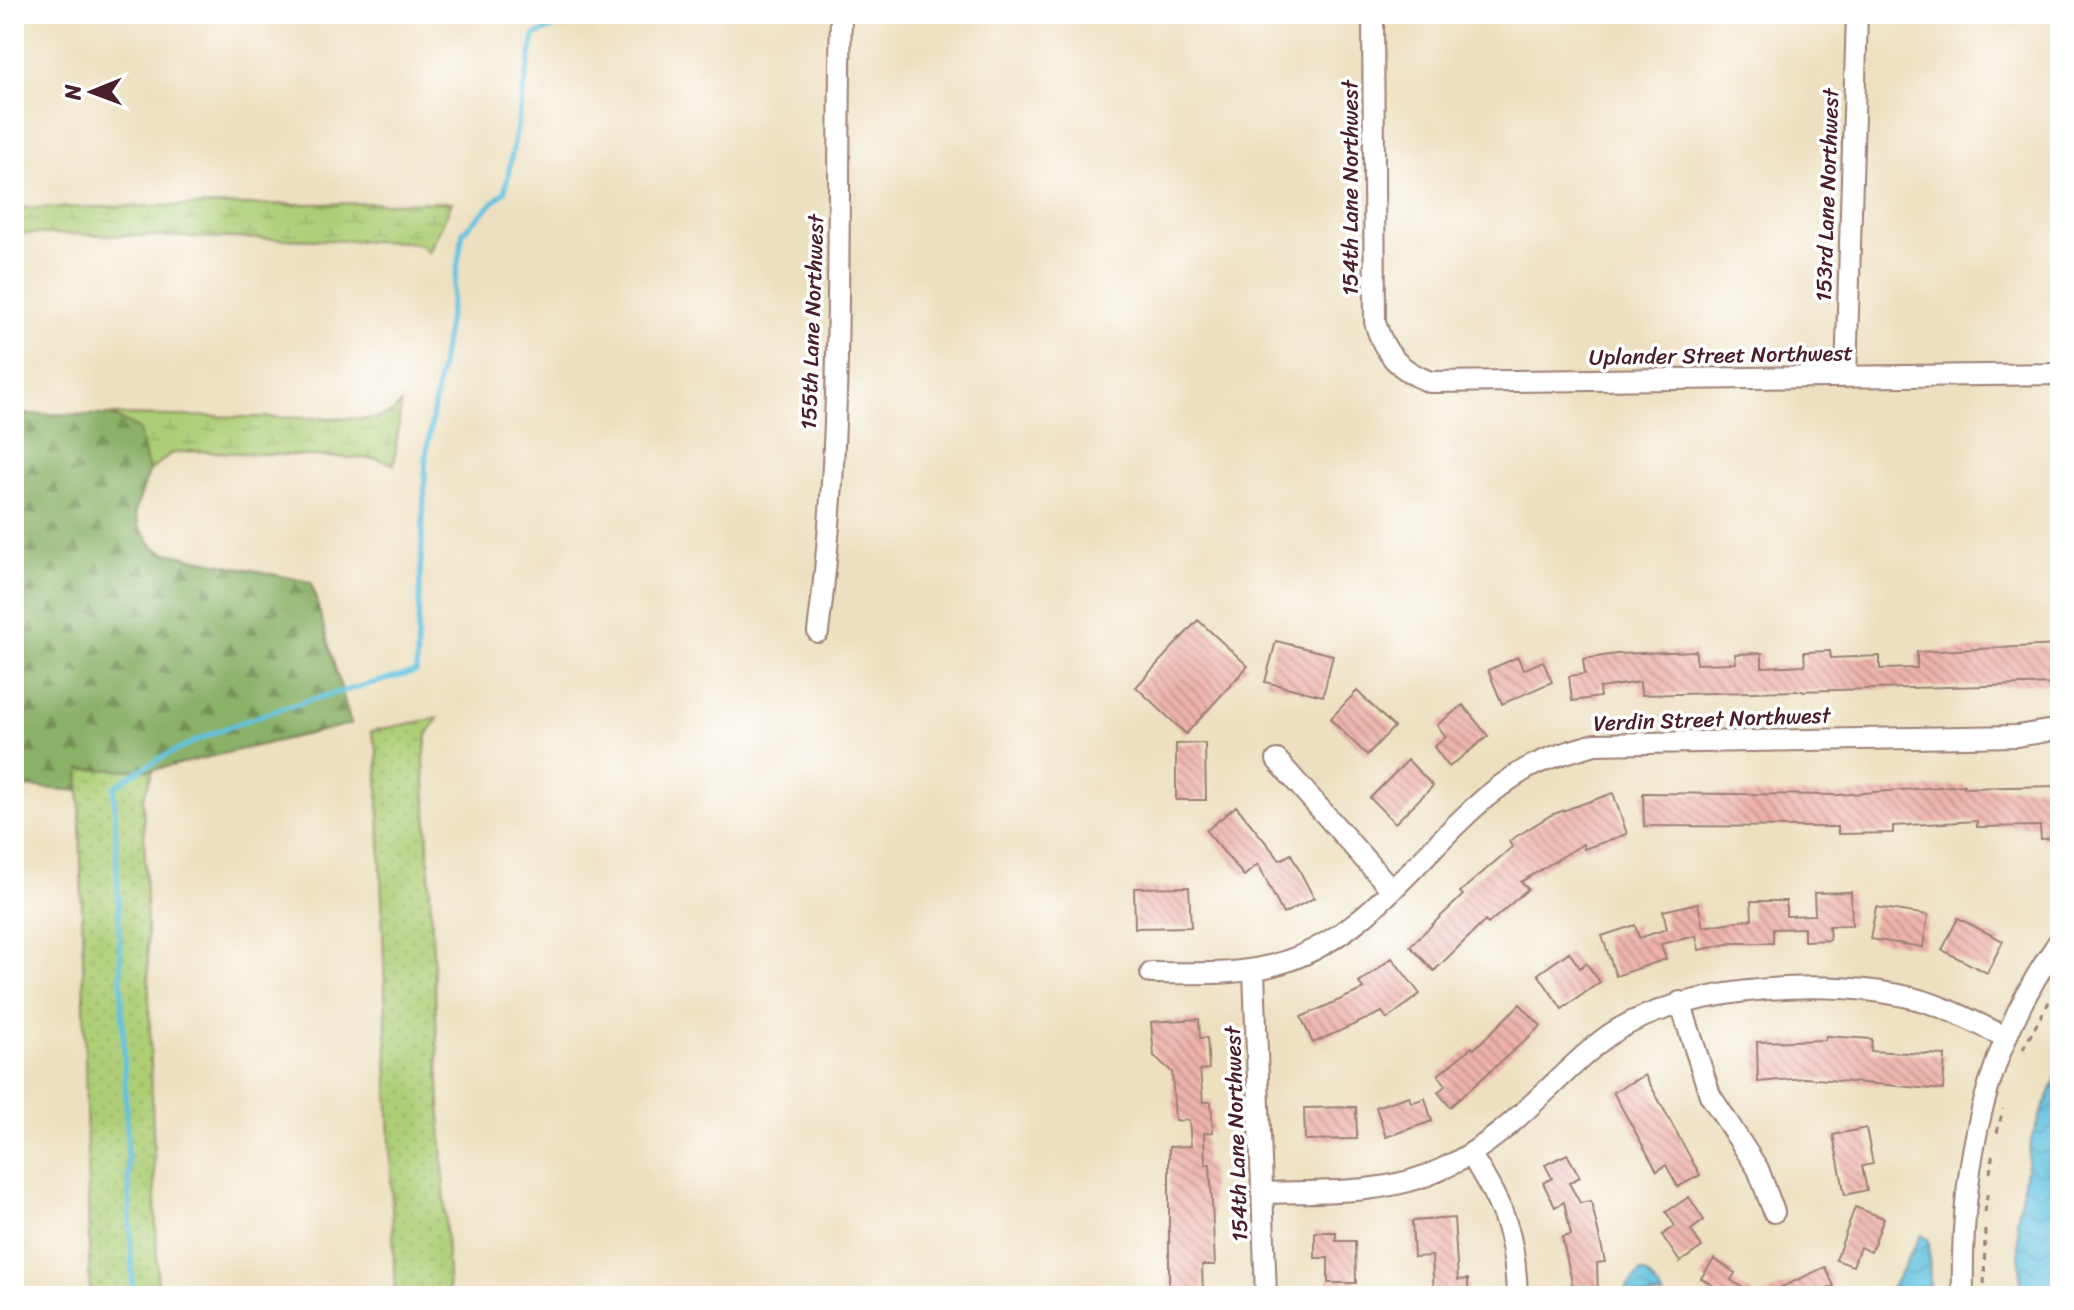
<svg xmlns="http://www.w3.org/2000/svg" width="2074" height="1310" font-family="Sriracha,sans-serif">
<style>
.grass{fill:url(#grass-dots);stroke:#7c7650;stroke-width:2}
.forest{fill:url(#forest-firs);stroke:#6a6849;stroke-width:2}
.wetland{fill:url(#wetland-marsh);stroke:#7c7650;stroke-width:2}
.water{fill:url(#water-waves);stroke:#567085;stroke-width:2}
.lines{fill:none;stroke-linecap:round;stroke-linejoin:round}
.stream{stroke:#61c2df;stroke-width:5}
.building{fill:url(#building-back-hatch)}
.minor-casing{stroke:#9c8076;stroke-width:24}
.path{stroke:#9c8076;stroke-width:3;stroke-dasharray:6 6;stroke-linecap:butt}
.minor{stroke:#fff;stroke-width:20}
.labels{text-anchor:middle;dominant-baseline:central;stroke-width:7;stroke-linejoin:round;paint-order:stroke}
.street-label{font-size:22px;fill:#4a1f2b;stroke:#fff}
</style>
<defs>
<pattern id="grass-dots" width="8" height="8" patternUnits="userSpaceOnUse" patternTransform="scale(2)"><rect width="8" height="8" fill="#adce76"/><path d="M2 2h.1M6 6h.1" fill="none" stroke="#96b066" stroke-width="1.8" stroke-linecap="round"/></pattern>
<pattern id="forest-firs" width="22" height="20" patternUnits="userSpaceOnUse" patternTransform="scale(2)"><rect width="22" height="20" fill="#8ab167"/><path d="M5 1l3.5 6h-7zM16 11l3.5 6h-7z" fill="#738f55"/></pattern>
<pattern id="wetland-marsh" width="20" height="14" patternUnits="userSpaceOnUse" patternTransform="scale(2)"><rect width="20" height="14" fill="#adce76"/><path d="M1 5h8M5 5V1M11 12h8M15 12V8" fill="none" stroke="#96b066"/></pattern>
<pattern id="water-waves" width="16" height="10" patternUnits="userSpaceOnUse" patternTransform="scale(2)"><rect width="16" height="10" fill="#61c2df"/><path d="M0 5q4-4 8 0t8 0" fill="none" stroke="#56a6c0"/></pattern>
<pattern id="building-back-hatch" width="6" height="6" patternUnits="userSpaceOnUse" patternTransform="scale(2)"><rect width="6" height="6" fill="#eeb2aa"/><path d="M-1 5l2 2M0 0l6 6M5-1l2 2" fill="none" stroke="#c3908b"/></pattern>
</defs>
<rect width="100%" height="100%" fill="#fff"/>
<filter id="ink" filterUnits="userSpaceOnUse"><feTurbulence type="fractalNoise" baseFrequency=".0125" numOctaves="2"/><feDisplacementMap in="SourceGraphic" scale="16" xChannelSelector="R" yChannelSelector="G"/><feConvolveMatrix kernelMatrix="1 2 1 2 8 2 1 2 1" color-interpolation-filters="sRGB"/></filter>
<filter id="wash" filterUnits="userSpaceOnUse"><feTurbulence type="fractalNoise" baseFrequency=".006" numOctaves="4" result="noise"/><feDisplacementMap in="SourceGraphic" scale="32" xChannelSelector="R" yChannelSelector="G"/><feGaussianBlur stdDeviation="1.8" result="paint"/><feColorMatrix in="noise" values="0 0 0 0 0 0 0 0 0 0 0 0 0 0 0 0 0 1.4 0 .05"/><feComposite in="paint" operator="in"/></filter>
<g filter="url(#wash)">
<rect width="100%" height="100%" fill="#ede0c0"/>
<!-- grass -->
<path class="grass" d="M 438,718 L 427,735 L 424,760 L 449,1296 L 395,1296 L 377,750 L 371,731 Z
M 79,769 L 153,770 L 143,799 L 158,1296 L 90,1296 Z"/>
<!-- forest -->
<path class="forest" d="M 14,414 L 110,415 L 139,428 L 149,472 L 135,512 L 139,527 L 155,548 L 167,553 L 311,582 L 351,724 L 153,770 L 80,769 L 79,791 L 14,786 Z"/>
<!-- wetland -->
<path class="wetland" d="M 452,202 L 429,253 L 421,245 L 406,242 L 14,233 L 14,208 Z
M 401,404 L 394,464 L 378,459 L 192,451 L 170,454 L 149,472 L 139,429 L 110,415 L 375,419 L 392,413 Z"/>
<!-- water -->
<path class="water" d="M 2060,1067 L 2060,1296 L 2022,1296 L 2017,1220 L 2032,1137 Z
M 1921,1235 L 1929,1240 L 1930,1296 L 1887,1296 Z
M 1641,1272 L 1647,1274 L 1664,1296 L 1624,1296 L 1627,1287 Z"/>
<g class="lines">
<!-- stream -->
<path class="stream" d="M 133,1296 L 114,787 C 206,723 309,700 416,672 L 426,455 L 463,232 L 505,191 L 534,36 L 583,14"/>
</g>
<g id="blocks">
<!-- building -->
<path class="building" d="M 1198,620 L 1248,666 L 1186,734 L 1136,687 Z
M 1276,641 L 1333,655 L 1323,696 L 1265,682 Z
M 2060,645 L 2060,684 L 1641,695 L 1640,682 L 1599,688 L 1600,697 L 1572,701 L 1569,676 L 1585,674 L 1583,659 L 1616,654 L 1696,651 L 1696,664 L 1736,663 L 1735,654 L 1762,653 L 1762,667 L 1805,665 L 1804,652 L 1830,651 L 1831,658 L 1880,656 L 1880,669 L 1917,668 L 1917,652 Z
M 1518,657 L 1523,670 L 1543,661 L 1552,682 L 1502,704 L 1488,670 Z
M 1357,691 L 1394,727 L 1367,755 L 1330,719 Z
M 1463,705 L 1488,736 L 1449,767 L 1434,747 L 1446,737 L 1437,725 Z
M 1205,743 L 1206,800 L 1176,800 L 1176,744 Z
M 1408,760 L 1433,786 L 1395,823 L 1370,798 Z
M 1964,785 L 1964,788 L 2060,786 L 2060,838 L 2041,839 L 2040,826 L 1977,827 L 1977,821 L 1893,826 L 1893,833 L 1838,834 L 1838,827 L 1644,826 L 1643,793 L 1838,795 Z
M 1613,793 L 1627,834 L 1584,849 L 1583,844 L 1521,882 L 1528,889 L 1488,924 L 1485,921 L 1434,971 L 1410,946 L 1463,895 L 1460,892 L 1512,847 L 1509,841 L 1551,815 Z
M 1236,806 L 1280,860 L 1291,854 L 1314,898 L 1283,914 L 1258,864 L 1244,876 L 1206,831 Z
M 1189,887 L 1191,927 L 1135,928 L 1134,888 Z
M 1851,892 L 1852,925 L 1829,926 L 1830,940 L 1804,941 L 1804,928 L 1773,929 L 1773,943 L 1733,943 L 1699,950 L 1696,936 L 1661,944 L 1666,959 L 1616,976 L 1602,936 L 1635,925 L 1639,938 L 1667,929 L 1663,911 L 1698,903 L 1703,927 L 1752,919 L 1751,901 L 1786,901 L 1786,916 L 1815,915 L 1814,893 Z
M 1876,907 L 1928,915 L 1923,947 L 1870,939 Z
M 1958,918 L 2003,941 L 1987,973 L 1942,950 Z
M 1569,952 L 1580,968 L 1586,963 L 1600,982 L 1562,1009 L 1538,974 Z
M 1392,958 L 1420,994 L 1387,1019 L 1382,1012 L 1313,1043 L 1301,1017 L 1364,989 L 1359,983 Z
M 1520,1004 L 1541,1026 L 1450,1107 L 1438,1092 L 1446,1085 L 1438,1075 L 1472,1047 L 1474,1049 Z
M 1199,1019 L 1200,1038 L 1207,1038 L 1209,1069 L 1200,1070 L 1203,1102 L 1211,1102 L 1213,1132 L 1204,1133 L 1205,1164 L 1210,1164 L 1215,1265 L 1202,1265 L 1203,1296 L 1169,1296 L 1169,1147 L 1191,1146 L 1189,1120 L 1175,1121 L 1172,1072 L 1154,1056 L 1151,1022 Z
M 1826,1036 L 1872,1039 L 1871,1051 L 1945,1055 L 1943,1090 L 1805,1078 L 1758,1082 L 1757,1042 L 1825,1040 Z
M 1645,1075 L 1700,1175 L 1678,1187 L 1666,1165 L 1657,1171 L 1613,1092 Z
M 1409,1096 L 1411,1103 L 1425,1098 L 1432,1121 L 1386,1137 L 1376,1107 Z
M 1356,1107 L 1357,1139 L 1305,1140 L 1304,1108 Z
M 1866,1128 L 1873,1164 L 1862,1166 L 1867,1190 L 1845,1195 L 1833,1135 Z
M 1567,1154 L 1580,1177 L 1569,1183 L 1580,1203 L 1591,1201 L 1605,1262 L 1597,1263 L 1598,1296 L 1575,1296 L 1562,1237 L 1571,1235 L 1564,1202 L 1555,1207 L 1543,1183 L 1552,1178 L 1545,1165 Z
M 1689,1197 L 1704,1220 L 1691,1230 L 1702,1247 L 1680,1262 L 1662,1235 L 1675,1226 L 1666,1212 Z
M 1855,1207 L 1884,1218 L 1871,1252 L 1860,1247 L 1853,1266 L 1836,1260 Z
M 1454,1218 L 1458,1280 L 1468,1279 L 1468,1296 L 1434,1296 L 1432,1256 L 1414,1257 L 1412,1221 Z
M 1315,1232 L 1336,1232 L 1336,1241 L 1355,1241 L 1356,1283 L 1328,1283 L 1328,1258 L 1315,1258 Z
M 1714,1259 L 1735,1273 L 1731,1280 L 1755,1296 L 1705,1296 L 1712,1285 L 1701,1278 Z
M 1825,1267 L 1834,1286 L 1819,1293 L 1820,1296 L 1762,1296 Z"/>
</g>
</g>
<g filter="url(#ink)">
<use href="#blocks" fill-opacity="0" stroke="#9c8076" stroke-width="2"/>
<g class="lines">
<!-- minor casing -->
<g class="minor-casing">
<path id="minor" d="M 1373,14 L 1375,322 C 1384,354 1399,370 1430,382 L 2060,374
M 1846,377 L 1857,14
M 818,632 C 845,427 836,220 841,14
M 1277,760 L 1392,890
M 1254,971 L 1266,1296
M 1151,973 C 1196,973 1241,976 1284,962 C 1386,929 1436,821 1526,769 C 1548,757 1571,751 1595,744 L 2017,736 L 2060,729
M 1680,1002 L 1710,1095 L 1758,1169 L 1774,1212
M 1471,1155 C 1504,1208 1515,1233 1517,1296
M 1264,1193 C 1323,1191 1387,1195 1442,1169 C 1506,1140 1548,1084 1601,1041 C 1669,987 1816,978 1899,995 C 1937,1002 1971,1020 2005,1037
M 1963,1296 C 1960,1167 1984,1048 2060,940"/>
</g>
<!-- path -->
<path class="path" d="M 2023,1049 L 2060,982
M 1997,1133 L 2003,1109
M 1990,1173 L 1993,1152
M 1985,1212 L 1988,1188
M 1984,1296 L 1985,1224"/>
<!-- minor -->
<use href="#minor" class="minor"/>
</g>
</g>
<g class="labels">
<!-- street labels -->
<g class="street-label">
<text transform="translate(1350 188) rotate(-90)">154th Lane Northwest</text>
<text transform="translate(1827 195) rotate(-88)">153rd Lane Northwest</text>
<text transform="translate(812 322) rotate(-88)">155th Lane Northwest</text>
<text transform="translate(1721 355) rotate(-1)">Uplander Street Northwest</text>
<text transform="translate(1712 719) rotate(-2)">Verdin Street Northwest</text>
<text transform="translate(1236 1134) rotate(-92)">154th Lane Northwest</text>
</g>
</g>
<!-- margin -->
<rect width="2074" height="1310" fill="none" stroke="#fff" stroke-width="48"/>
<!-- north arrow -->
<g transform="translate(92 92) rotate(269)" stroke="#ffffff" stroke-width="6" paint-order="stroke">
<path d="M0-6L14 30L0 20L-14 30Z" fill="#4a1f2b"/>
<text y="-12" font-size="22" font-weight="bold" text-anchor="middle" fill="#4a1f2b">N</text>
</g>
</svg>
